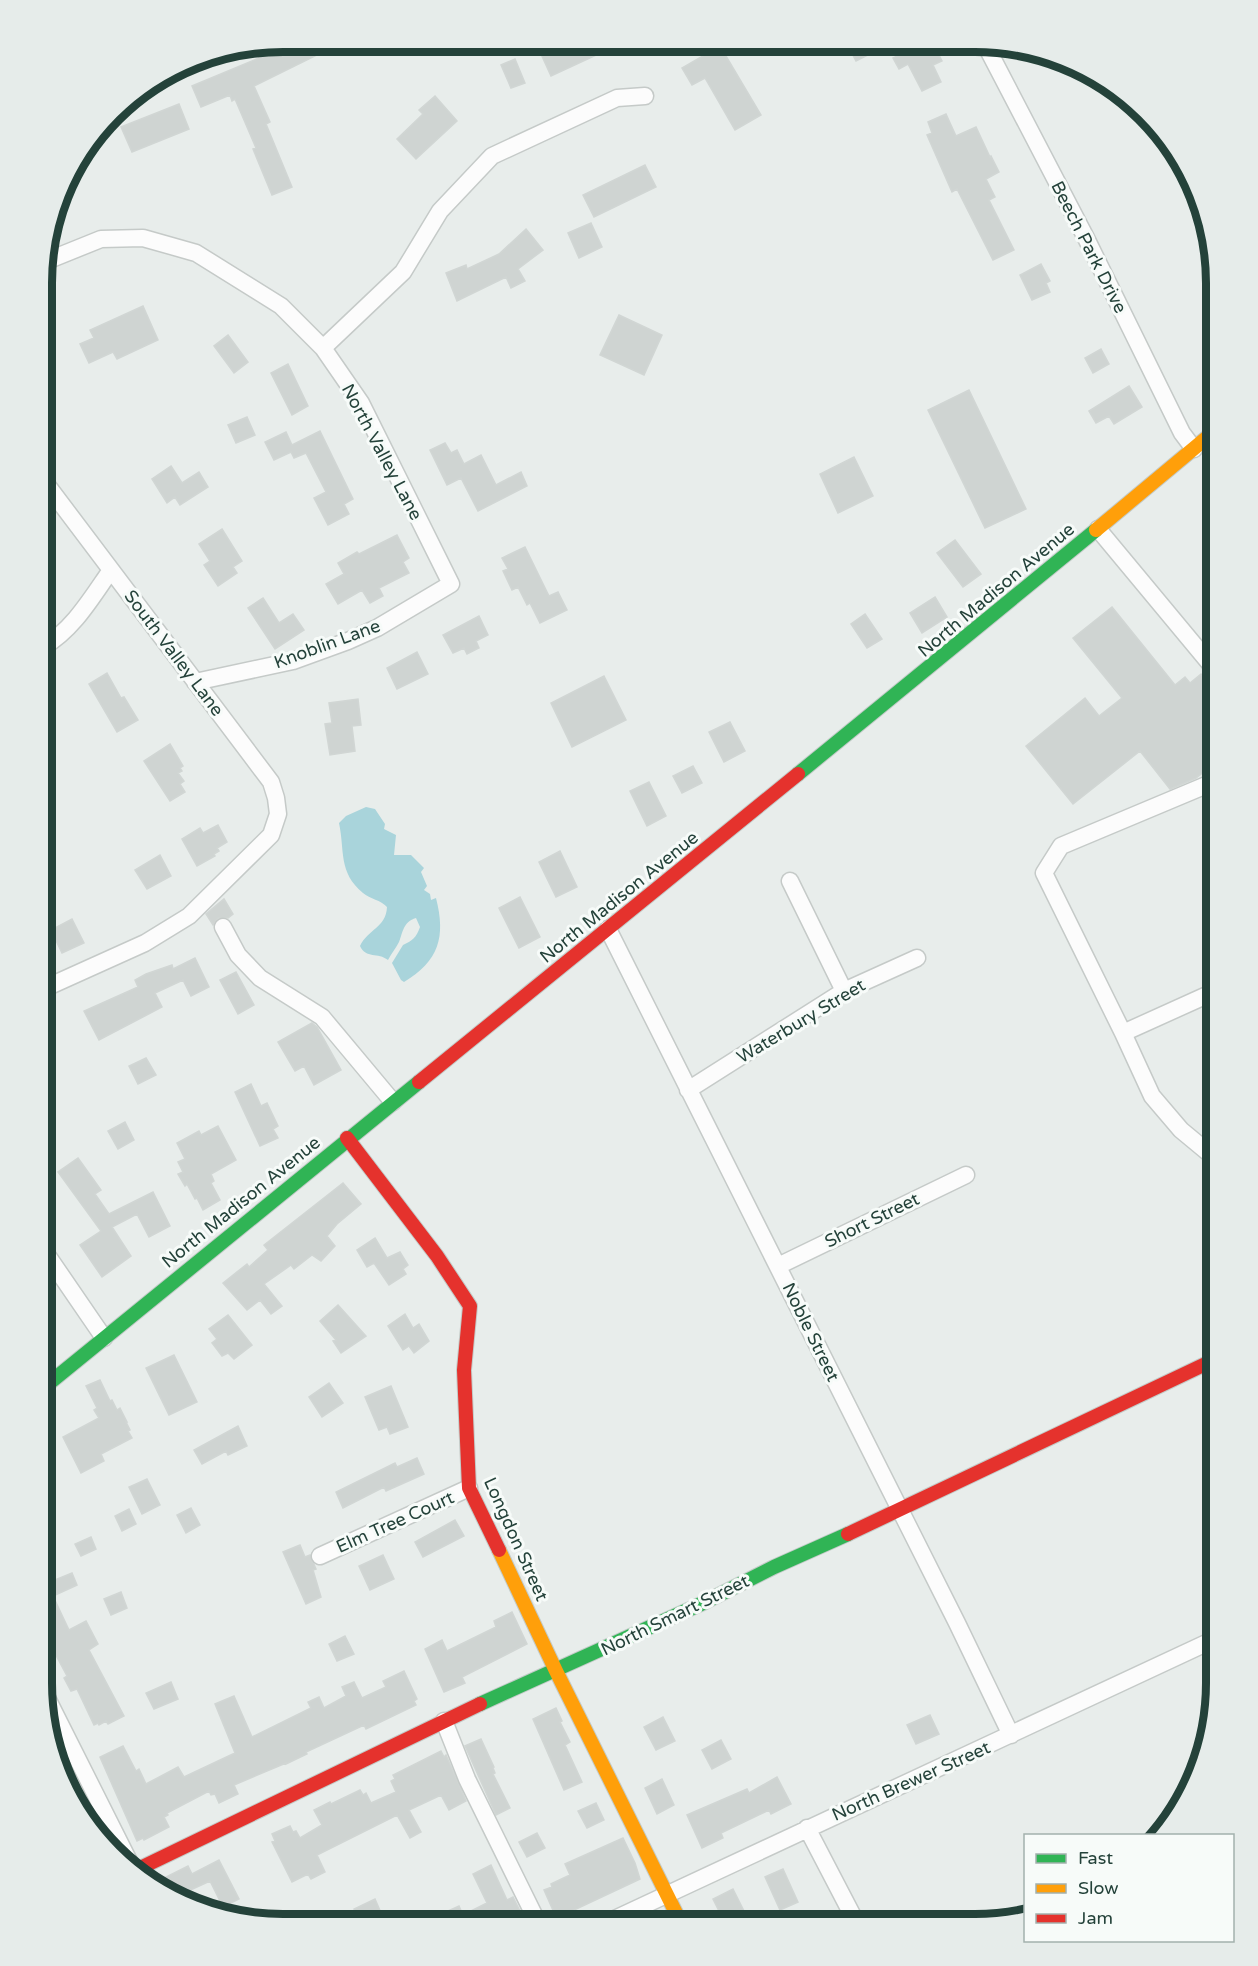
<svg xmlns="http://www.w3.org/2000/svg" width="1258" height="1966" font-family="'Varela Round',sans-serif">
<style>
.water{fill:#a9d4db}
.building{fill:#cfd4d2;stroke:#d1d6d4;stroke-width:1.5}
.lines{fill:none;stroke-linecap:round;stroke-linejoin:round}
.street-casing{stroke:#c5cac8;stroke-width:19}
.fast-casing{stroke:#c3cbc8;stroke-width:16}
.slow-casing{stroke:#c3cbc8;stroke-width:16}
.jam-casing{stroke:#c3cbc8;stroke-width:16}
.street{stroke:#fcfcfc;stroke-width:16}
.fast{stroke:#30b455;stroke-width:14}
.slow{stroke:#ff9f0a;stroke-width:14}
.jam{stroke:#e5322d;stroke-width:14}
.labels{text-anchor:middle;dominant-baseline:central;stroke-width:6;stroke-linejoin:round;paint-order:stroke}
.street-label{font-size:18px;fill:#24423a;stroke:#f7fbf9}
.rim{fill:none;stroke:#24423a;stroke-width:8}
</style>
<rect width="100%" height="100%" fill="#e8edeb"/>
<!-- water -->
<path class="water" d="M 366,807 L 375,809 L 385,824 L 384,829 L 396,835 L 394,855 L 411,855 L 424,868 L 421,872 L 427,886 L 424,890 L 430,894 L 431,900 L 436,898 C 446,937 439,961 404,982 L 401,980 L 392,963 L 403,945 C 413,940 416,938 420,927 L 416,918 C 403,922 403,932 399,942 C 396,948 391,954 388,960 C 378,952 366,959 360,946 C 368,929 386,928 387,907 C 381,900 370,899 363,893 C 338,872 345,851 339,823 L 346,816 Z"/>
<!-- building -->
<path class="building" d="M 286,42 L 313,42 L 319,54 L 254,86 L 270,122 L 266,124 L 292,187 L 272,195 L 253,149 L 256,148 L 235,99 L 232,101 L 230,95 L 201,107 L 192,86 L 259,58 L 258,56 Z
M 536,43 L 622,43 L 551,76 Z
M 847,44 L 868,44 L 872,53 L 856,61 Z
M 921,44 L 925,50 L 934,46 L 942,61 L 933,65 L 941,82 L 922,91 L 908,64 L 899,69 L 893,58 Z
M 720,46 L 761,115 L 735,130 L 705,78 L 692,85 L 682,68 Z
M 515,59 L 525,83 L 511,88 L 501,65 Z
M 435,96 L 457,121 L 416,159 L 397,139 L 423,114 L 419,110 Z
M 179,104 L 189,129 L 132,152 L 121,127 Z
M 946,114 L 956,136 L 976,127 L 990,157 L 991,156 L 999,172 L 986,179 L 995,197 L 989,200 L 1014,250 L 993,260 L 957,189 L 952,192 L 927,135 L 932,133 L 928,122 Z
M 645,165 L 656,187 L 594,217 L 583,195 Z
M 591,223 L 602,247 L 579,258 L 568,233 Z
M 526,229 L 543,250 L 518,269 L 525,281 L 511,288 L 506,277 L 457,301 L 446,273 L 466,265 L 467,269 L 499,254 Z
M 1041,264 L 1050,281 L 1046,283 L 1050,292 L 1032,300 L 1020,275 Z
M 143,306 L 158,340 L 117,359 L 113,352 L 89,363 L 80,344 L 94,338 L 90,330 Z
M 619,315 L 662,335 L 644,375 L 600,355 Z
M 228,335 L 248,362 L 234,373 L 214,346 Z
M 1101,349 L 1109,364 L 1093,373 L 1085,358 Z
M 288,364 L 308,406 L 292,415 L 271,373 Z
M 1129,386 L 1142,407 L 1114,424 L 1109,416 L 1096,423 L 1089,411 Z
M 969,390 L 1026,509 L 985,528 L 928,410 Z
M 247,417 L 255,435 L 236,443 L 228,425 Z
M 320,431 L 353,499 L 344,504 L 349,514 L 328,525 L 314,498 L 326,492 L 306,453 L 294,458 L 291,452 L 274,460 L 265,442 L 286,432 L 292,445 Z
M 445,443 L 451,453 L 457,450 L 464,464 L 481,455 L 496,485 L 521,472 L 527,486 L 478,511 L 461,478 L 447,485 L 430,450 Z
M 854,457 L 873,496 L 838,513 L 820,474 Z
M 171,466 L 182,483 L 199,472 L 208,487 L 180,505 L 175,497 L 167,503 L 152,479 Z
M 222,529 L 242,561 L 233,567 L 237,573 L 218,586 L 204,565 L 210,561 L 199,544 Z
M 397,535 L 409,558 L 403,562 L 409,573 L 379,588 L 383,596 L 370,603 L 362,590 L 338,604 L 326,584 L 344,574 L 338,563 L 357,552 L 359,554 Z
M 955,540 L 981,574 L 963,587 L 937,553 Z
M 525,547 L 549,596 L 558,592 L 567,610 L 540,623 L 530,603 L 527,605 L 518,587 L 512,590 L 503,571 L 508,569 L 502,558 Z
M 935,597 L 947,617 L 922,633 L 910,613 Z
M 263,598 L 279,623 L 293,614 L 304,630 L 275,649 L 248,608 Z
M 1112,607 L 1175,685 L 1185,677 L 1190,683 L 1201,674 L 1216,693 L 1216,762 L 1196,778 L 1170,789 L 1140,751 L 1073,804 L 1026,746 L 1085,698 L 1099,716 L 1122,698 L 1073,638 Z
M 865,614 L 882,639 L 867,648 L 851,624 Z
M 479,616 L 488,635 L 476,641 L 479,648 L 467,654 L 464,648 L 453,653 L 443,635 Z
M 417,652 L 428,674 L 397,689 L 387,668 Z
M 107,673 L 121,698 L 124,697 L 138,720 L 117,732 L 89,684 Z
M 604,676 L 626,720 L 572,747 L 551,703 Z
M 358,699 L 361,725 L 352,726 L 355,751 L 330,755 L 325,724 L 332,723 L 329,703 Z
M 730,722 L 745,751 L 724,762 L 709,732 Z
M 170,744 L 183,766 L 180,768 L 182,771 L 178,773 L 184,781 L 180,784 L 185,792 L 170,801 L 144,761 Z
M 693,766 L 702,783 L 682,793 L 673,776 Z
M 649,782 L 666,816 L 647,826 L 630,791 Z
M 218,825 L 227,842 L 217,848 L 219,851 L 214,854 L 215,856 L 197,866 L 182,839 L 200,828 L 203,833 Z
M 560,851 L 577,887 L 556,897 L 539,862 Z
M 160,855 L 171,876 L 147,889 L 135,870 Z
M 520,897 L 540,937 L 519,948 L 499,908 Z
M 224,899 L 233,914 L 228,918 L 218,918 L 213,925 L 206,914 Z
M 72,919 L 84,943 L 62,953 L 51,930 Z
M 195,958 L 209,987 L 191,996 L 183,980 L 155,993 L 162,1007 L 99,1040 L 84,1011 L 138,987 L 135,980 L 146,974 L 172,965 L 173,969 Z
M 236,972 L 254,1005 L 238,1014 L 220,980 Z
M 312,1023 L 317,1027 L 341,1070 L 314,1085 L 304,1066 L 295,1071 L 278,1042 Z
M 146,1058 L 156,1075 L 138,1084 L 129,1066 Z
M 251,1084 L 261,1106 L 267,1103 L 278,1126 L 273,1129 L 278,1138 L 260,1146 L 235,1092 Z
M 125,1122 L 134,1140 L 118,1149 L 108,1131 Z
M 218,1126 L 236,1160 L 211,1174 L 214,1181 L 211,1183 L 220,1200 L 203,1210 L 197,1198 L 195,1199 L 187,1184 L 185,1186 L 178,1174 L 183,1172 L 178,1162 L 185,1159 L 177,1143 L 199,1131 L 201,1135 Z
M 78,1158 L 101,1190 L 95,1194 L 109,1214 L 153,1192 L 170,1226 L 149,1237 L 137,1214 L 112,1227 L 131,1256 L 102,1277 L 80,1245 L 101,1231 L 58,1172 Z
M 343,1183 L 361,1204 L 337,1224 L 327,1236 L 335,1246 L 321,1261 L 312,1255 L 294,1269 L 291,1265 L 264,1284 L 282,1306 L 271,1314 L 260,1300 L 247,1310 L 223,1283 L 247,1264 L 249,1267 L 268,1250 L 264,1245 Z
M 375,1238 L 387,1258 L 400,1252 L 408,1265 L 403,1269 L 406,1274 L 389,1285 L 374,1263 L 367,1267 L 357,1250 Z
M 338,1305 L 366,1336 L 341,1353 L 333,1341 L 336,1340 L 320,1321 Z
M 405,1314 L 413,1328 L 419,1324 L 429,1341 L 414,1353 L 409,1346 L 403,1350 L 388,1326 Z
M 228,1315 L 252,1345 L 234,1359 L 228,1353 L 222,1356 L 212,1343 L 217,1339 L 209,1329 Z
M 174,1355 L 197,1402 L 169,1415 L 146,1368 Z
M 100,1380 L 110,1401 L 112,1400 L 117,1410 L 120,1408 L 127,1422 L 126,1422 L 130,1430 L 128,1431 L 132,1438 L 101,1454 L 104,1461 L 81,1473 L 63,1437 L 99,1418 L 94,1410 L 97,1408 L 86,1386 Z
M 329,1383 L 343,1403 L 322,1417 L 309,1397 Z
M 391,1386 L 408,1427 L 390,1434 L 387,1427 L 379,1430 L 365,1397 Z
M 238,1426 L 247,1446 L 228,1455 L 226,1451 L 202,1464 L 194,1450 Z
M 417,1458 L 424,1474 L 386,1491 L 384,1487 L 343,1508 L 336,1492 L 395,1463 L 397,1467 Z
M 147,1479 L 160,1505 L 142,1514 L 129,1487 Z
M 191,1508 L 200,1525 L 186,1533 L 177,1515 Z
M 129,1509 L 136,1524 L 122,1531 L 115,1516 Z
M 455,1520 L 464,1536 L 423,1557 L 415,1542 Z
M 91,1537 L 96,1549 L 81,1556 L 75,1544 Z
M 300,1545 L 305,1557 L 310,1555 L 316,1569 L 313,1570 L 321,1597 L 306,1604 L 283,1552 Z
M 42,1555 L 55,1580 L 72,1573 L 77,1585 L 53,1596 L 69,1630 L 86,1621 L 98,1644 L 89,1650 L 124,1716 L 108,1724 L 106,1721 L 99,1725 L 98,1723 L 94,1725 L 77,1689 L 71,1691 L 64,1678 L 67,1676 L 50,1644 L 54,1642 L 42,1621 Z
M 383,1555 L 394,1579 L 370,1590 L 359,1566 Z
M 121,1592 L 127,1608 L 111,1615 L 104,1599 Z
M 512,1612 L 527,1644 L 462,1677 L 465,1683 L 444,1692 L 425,1649 L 442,1640 L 447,1651 L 496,1627 L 494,1621 Z
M 345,1636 L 354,1654 L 337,1661 L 329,1644 Z
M 404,1671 L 417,1699 L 414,1701 L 416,1705 L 366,1729 L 364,1725 L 306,1752 L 307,1754 L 286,1764 L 286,1763 L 234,1785 L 238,1794 L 219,1803 L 215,1794 L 211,1795 L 209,1791 L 167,1813 L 168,1815 L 164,1817 L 169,1827 L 144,1840 L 143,1838 L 137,1841 L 100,1757 L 123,1746 L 136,1771 L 139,1769 L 146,1784 L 178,1767 L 184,1777 L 235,1753 L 215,1704 L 234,1696 L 252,1737 L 311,1708 L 308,1702 L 319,1697 L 324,1708 L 346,1696 L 342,1687 L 354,1682 L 362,1698 L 386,1687 L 383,1681 Z
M 171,1682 L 178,1699 L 154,1709 L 146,1693 Z
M 556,1708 L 562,1721 L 560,1722 L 570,1742 L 565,1745 L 582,1782 L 564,1790 L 533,1719 Z
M 930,1715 L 939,1734 L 916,1744 L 907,1725 Z
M 663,1717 L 675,1741 L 656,1750 L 644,1727 Z
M 481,1739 L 494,1767 L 493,1768 L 495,1773 L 493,1774 L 510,1808 L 496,1815 L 465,1746 Z
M 721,1740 L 731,1759 L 712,1769 L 702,1750 Z
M 441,1751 L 444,1757 L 446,1755 L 466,1801 L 449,1810 L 441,1795 L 409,1810 L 421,1832 L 410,1838 L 397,1815 L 317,1855 L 325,1872 L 311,1879 L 308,1874 L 292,1882 L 272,1842 L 275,1841 L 272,1834 L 290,1826 L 293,1832 L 296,1831 L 300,1838 L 322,1825 L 314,1810 L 330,1802 L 331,1804 L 360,1790 L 363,1795 L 366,1793 L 371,1803 L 396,1792 L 391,1781 L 395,1779 L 393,1775 Z
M 777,1777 L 791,1804 L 771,1814 L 769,1810 L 721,1833 L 723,1838 L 702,1848 L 687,1815 L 747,1789 L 749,1793 Z
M 662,1779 L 674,1805 L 657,1814 L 645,1788 Z
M 596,1803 L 604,1820 L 587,1828 L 578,1811 Z
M 537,1833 L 545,1848 L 527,1857 L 519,1842 Z
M 623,1838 L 635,1863 L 640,1879 L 574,1910 L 575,1912 L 561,1919 L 559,1916 L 556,1917 L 544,1890 L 552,1887 L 551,1884 L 570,1875 L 565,1864 Z
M 219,1860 L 239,1899 L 223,1907 L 210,1881 L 186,1892 L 192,1906 L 166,1891 L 160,1880 L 188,1866 L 192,1874 Z
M 491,1865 L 507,1900 L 513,1897 L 526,1923 L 424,1922 L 459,1906 L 463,1915 L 487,1903 L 473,1874 Z
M 783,1869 L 798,1902 L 780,1910 L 765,1877 Z
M 733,1889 L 750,1923 L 725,1923 L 713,1899 Z
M 375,1899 L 385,1922 L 360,1922 L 354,1909 Z"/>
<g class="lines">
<!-- street casing -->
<g class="street-casing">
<path id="street" d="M 985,44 L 1086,238 L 1182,433 L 1194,449
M 44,262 L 101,239 L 143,238 L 196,253 L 281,306 L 323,348 L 361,403 L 451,584 L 377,628 L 348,641 L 293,661 L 195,682
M 323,348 L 403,272 L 440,211 L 492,156 L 617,98 L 645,96
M 1098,529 L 1216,671
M 43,647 C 73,630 92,597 111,570
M 790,881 L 844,991
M 223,927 L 238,955 L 260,978 L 322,1017 L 393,1102
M 608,929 L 957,1623 L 1011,1735
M 43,989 L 145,943 L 189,916 L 271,835 L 278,814 L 276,798 L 271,782 L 44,481
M 1123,1033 L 1216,991
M 688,1090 L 844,991 L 917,958
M 1216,1159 L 1181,1130 L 1152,1096 L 1123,1033 L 1044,873 L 1061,846 L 1216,781
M 43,1249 L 104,1338
M 778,1266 L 966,1175
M 320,1556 L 469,1488
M 43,1690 L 135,1873
M 444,1721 L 467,1779 L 538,1923
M 807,1828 L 857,1924
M 94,1832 L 110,1824
M 606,1923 L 1215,1639"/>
</g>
<!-- fast casing -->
<g class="fast-casing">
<path id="fast" d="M 798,774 L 1096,530
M 42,1389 L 419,1082
M 480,1704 L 701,1604 L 774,1567 L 848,1534"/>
</g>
<!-- slow casing -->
<g class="slow-casing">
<path id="slow" d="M 1096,530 L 1216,430
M 499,1550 L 556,1671 L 681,1923"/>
</g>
<!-- jam casing -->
<g class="jam-casing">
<path id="jam" d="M 419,1082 L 798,774
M 347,1138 L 437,1256 L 470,1306 L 464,1370 L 469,1488 L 499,1550
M 848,1534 L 1216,1359
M 134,1871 L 480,1704"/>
</g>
<!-- street -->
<use href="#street" class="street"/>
<!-- fast -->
<use href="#fast" class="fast"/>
<!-- slow -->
<use href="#slow" class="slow"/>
<!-- jam -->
<use href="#jam" class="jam"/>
</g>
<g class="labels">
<!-- street labels -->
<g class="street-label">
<text transform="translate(1089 247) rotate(63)">Beech Park Drive</text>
<text transform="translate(382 452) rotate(62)">North Valley Lane</text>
<text transform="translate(996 590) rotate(-40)">North Madison Avenue</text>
<text transform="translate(327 644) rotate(-20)">Knoblin Lane</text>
<text transform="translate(174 653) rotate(53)">South Valley Lane</text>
<text transform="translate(619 897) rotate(-39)">North Madison Avenue</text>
<text transform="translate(801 1021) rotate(-31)">Waterbury Street</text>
<text transform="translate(241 1202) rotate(-39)">North Madison Avenue</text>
<text transform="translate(872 1220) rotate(-26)">Short Street</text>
<text transform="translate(811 1332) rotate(64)">Noble Street</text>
<text transform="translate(395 1522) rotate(-24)">Elm Tree Court</text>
<text transform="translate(516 1539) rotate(66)">Longdon Street</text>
<text transform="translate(675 1615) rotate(-26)">North Smart Street</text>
<text transform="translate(911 1781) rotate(-24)">North Brewer Street</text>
</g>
</g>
<!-- crop -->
<path d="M0 0H1258V1966H0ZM283 52H975A231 231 0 0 1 1206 283V1683A231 231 0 0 1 975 1914H283A231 231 0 0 1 52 1683V283A231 231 0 0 1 283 52Z" fill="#e6ecea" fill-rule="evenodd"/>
<path class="rim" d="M283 52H975A231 231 0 0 1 1206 283V1683A231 231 0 0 1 975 1914H283A231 231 0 0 1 52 1683V283A231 231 0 0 1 283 52Z"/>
<!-- legend -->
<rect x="1024" y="1834" width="210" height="108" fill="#f7fbf9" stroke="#a3b1ad" stroke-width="1.5"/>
<rect x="1036" y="1854" width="30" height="9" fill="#30b455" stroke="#a3b1ad" stroke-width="1.5"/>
<text x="1078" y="1864" font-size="18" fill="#24423a">Fast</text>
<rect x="1036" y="1884" width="30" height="9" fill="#ff9f0a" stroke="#a3b1ad" stroke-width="1.5"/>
<text x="1078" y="1894" font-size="18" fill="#24423a">Slow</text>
<rect x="1036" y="1914" width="30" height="9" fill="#e5322d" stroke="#a3b1ad" stroke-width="1.5"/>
<text x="1078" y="1924" font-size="18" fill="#24423a">Jam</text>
</svg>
